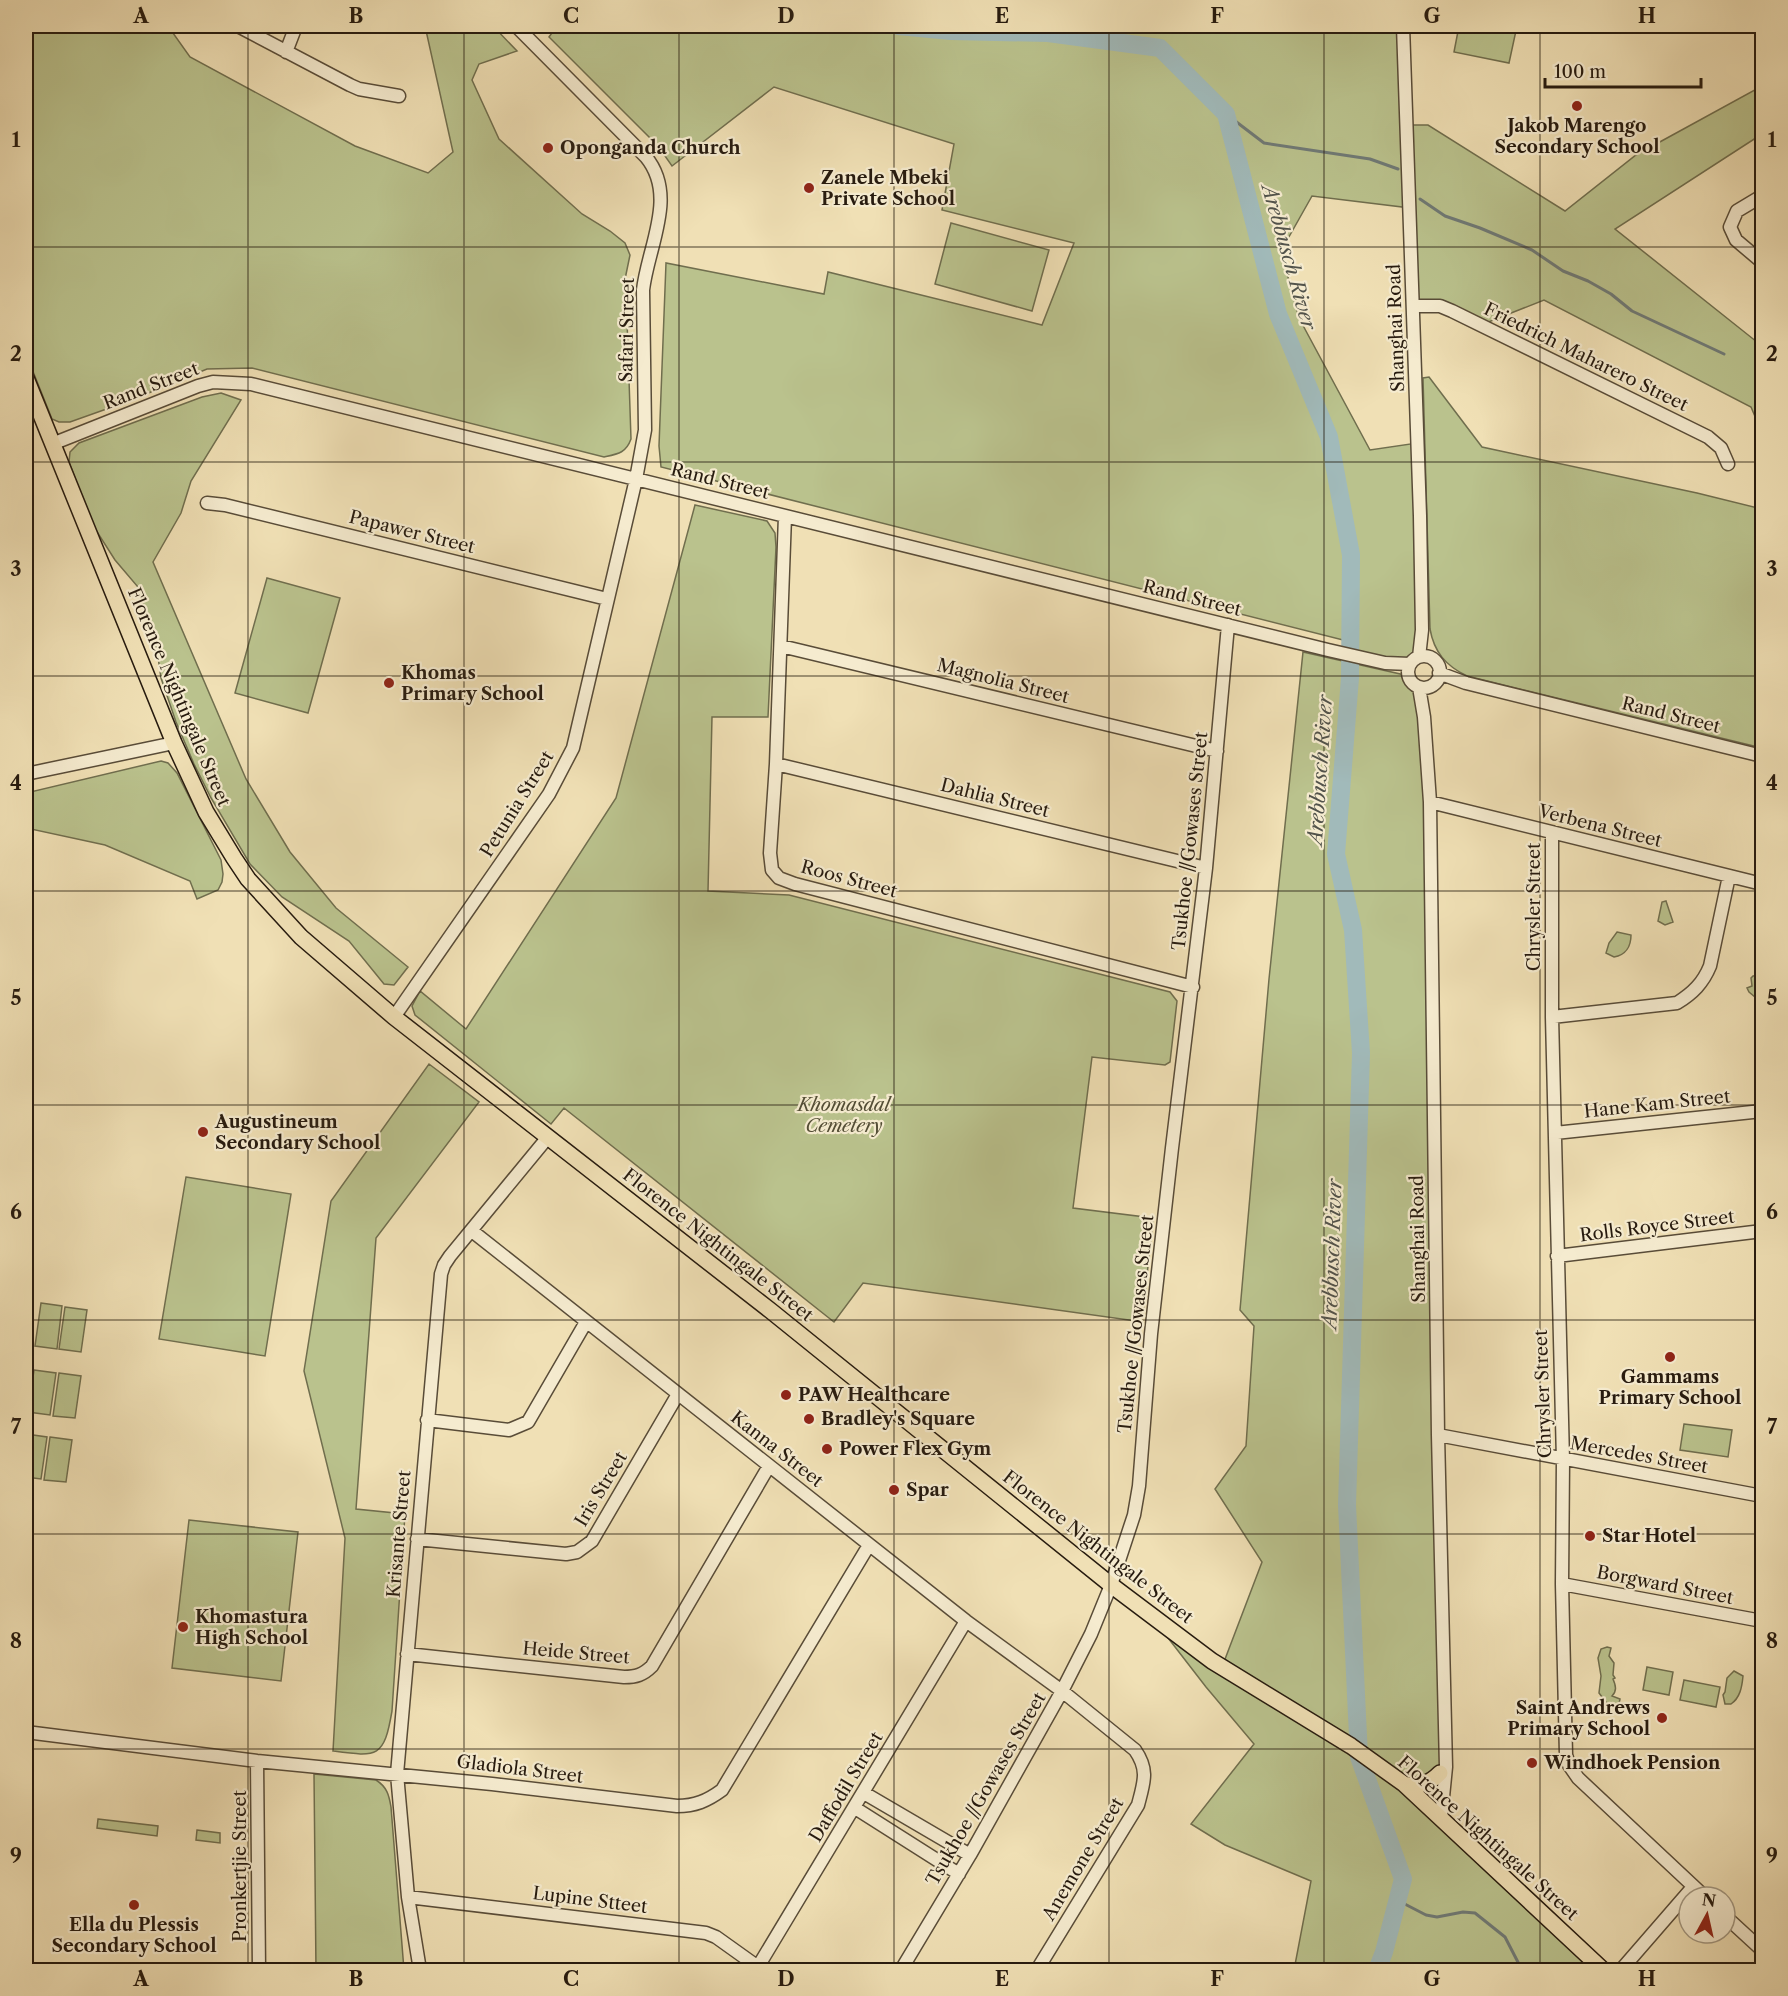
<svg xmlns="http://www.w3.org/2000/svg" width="1788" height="1996" font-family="'Libre Caslon Text',serif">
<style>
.green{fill:#bac28d;stroke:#706e4e;stroke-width:1.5;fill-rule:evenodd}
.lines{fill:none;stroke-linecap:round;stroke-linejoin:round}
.stream{stroke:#707a76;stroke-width:3}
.river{stroke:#a1baba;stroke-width:18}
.minor-casing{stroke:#594c38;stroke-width:15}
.major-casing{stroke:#271b0f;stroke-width:18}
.minor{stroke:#f5ebcf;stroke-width:12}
.major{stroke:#f0e0b5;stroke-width:15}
.grid{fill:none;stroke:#271b0f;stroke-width:1.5;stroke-opacity:0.55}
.poi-dot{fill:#8f2418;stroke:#f5ebcf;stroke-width:2}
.labels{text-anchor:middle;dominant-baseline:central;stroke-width:4.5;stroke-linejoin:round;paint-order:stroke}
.poi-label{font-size:18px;font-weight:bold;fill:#271b0f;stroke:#f5ebcf;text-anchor:start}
.street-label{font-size:18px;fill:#271b0f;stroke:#f5ebcf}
.park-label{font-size:18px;font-style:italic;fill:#534d35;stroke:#f5ebcf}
.water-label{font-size:20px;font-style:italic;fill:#52534b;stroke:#f5ebcf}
.neatline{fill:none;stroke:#271b0f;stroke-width:2}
.grid-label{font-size:20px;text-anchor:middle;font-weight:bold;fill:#271b0f}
</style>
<rect width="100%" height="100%" fill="#f0e0b5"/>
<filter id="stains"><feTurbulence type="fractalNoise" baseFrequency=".00333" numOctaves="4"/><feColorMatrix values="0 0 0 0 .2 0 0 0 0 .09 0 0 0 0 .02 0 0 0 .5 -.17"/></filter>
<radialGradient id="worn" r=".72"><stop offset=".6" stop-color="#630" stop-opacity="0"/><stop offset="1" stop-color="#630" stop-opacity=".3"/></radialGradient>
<!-- green -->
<path class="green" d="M 26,26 L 168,26 L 190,57 L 355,146 L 428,173 L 453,152 L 425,26 L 493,26 L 517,51 L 479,64 L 472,80 L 499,139 L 582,214 L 610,231 L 625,243 L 630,255 L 624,284 L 627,320 L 631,439 C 626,453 618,454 604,457 L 252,368 L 207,369 L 129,401 L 70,422 L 59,422 L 52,419 L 26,354 Z
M 557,26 L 1403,26 L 1407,125 L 1428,125 L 1565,211 L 1636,155 L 1762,86 L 1762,134 L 1615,229 L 1762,346 L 1762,433 L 1751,407 L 1544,300 L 1481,325 L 1452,311 L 1414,306 L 1410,208 L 1312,196 L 1281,251 L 1299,318 L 1370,450 L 1417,443 L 1419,657 L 1410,664 L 1350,654 L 1351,555 L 1329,437 L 1290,342 L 1328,438 L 1349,558 L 1347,639 L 1343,640 L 661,467 L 659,446 L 666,263 L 824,294 L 828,272 L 1042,325 L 1074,243 L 942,210 L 954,144 L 774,87 L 672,166 L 658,146 L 549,37 ZM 946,30 L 1048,33 L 1160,48 L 1226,114 L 1274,298 L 1225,114 L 1162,53 L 1156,50 L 1048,35 L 946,32 Z
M 1459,26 L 1517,26 L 1509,63 L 1454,52 Z
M 951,223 L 1049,250 L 1032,311 L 935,284 Z
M 1429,377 L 1482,447 L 1697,493 L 1762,509 L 1762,748 L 1467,676 C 1446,666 1434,652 1430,629 L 1423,378 Z
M 221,393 L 241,400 L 191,481 L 181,513 L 153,562 L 246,779 L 290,852 L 336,908 L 408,967 L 394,985 L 384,984 L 349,941 L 282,897 L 250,864 L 211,798 L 194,764 L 176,722 L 161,678 L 157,650 L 138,587 L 115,560 L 92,524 L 69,462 L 70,452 L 79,443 L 202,397 Z
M 695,505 L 767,521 L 775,533 L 776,547 L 768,717 L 712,717 L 708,891 L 789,895 L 1170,992 L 1177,1001 L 1170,1062 L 1165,1065 L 1092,1057 L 1073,1208 L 1153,1218 L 1143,1314 L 1136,1321 L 863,1283 L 834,1322 L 564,1108 L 551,1124 L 415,1015 L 412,1006 L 420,991 L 466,1029 L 616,798 Z
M 267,578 L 340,598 L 308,713 L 235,693 Z
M 1303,652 L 1409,676 L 1412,683 L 1419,687 L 1424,717 L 1440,1773 L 1414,1786 L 1603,1970 L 1294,1970 L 1311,1881 L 1225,1845 L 1191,1824 L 1254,1744 L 1206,1687 L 1148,1612 L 1222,1667 L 1262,1562 L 1215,1489 L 1246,1446 L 1254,1326 L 1240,1310 L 1269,979 Z
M 161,761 L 168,763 L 177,773 L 221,860 L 223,874 L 222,882 L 218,890 L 197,899 L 190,881 L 105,845 L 26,828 L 26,793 Z
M 1666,901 L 1673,922 L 1665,925 L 1658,921 L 1662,902 Z
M 1617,932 L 1631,935 C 1631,946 1626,955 1614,957 L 1606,953 L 1609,943 Z
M 1762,975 L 1762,997 L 1755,997 L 1749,992 L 1747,988 L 1752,986 L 1751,978 L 1753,976 Z
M 429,1064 L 479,1102 L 376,1238 L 356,1509 L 405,1514 L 392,1711 C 384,1758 378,1757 333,1751 L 345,1538 L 304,1371 L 331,1201 Z
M 186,1177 L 291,1194 L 265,1356 L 159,1339 Z
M 41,1303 L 62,1306 L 57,1349 L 35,1346 Z
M 65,1307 L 87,1310 L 81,1352 L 59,1349 Z
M 34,1370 L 56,1373 L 50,1415 L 28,1412 Z
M 59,1373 L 81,1376 L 75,1418 L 53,1416 Z
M 1684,1424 L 1732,1430 L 1728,1457 L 1680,1450 Z
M 26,1434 L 47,1437 L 41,1479 L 26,1477 Z
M 50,1437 L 72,1440 L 66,1482 L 44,1480 Z
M 189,1520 L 298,1532 L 281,1681 L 172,1668 Z
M 1607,1647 L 1611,1648 L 1609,1656 L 1614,1663 L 1613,1675 L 1615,1678 L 1613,1679 C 1616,1686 1617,1691 1612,1696 L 1620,1699 L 1619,1704 L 1613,1708 L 1609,1706 L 1599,1693 L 1601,1676 L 1598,1658 L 1601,1649 Z
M 1647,1667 L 1673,1672 L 1669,1695 L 1643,1690 Z
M 1734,1671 L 1743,1676 C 1742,1687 1740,1698 1731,1704 L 1725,1704 L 1723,1695 L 1725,1692 L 1727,1678 Z
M 1684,1680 L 1720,1687 L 1716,1707 L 1680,1700 Z
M 314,1774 L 376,1780 C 387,1787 389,1795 391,1807 L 404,1970 L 316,1970 Z
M 98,1819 L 158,1826 L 157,1836 L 97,1828 Z
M 197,1830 L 220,1833 L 220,1843 L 196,1840 Z"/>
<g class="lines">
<!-- stream -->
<path class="stream" d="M 1226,114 L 1264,143 L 1370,159 L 1398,169
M 1420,199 L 1445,216 L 1480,228 L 1532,250 L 1563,271 L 1588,281 L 1611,294 L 1632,311 L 1724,354
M 1397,1900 L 1426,1915 L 1437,1917 L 1463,1912 L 1475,1913 L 1505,1937 L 1522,1970"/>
<!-- river -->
<path class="river" d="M 898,26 L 951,31 L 1048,33 L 1160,48 L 1226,114 L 1278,314 L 1329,437 L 1351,555 L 1350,678 L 1336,854 L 1353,930 L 1361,1053 L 1347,1505 L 1359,1757 L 1403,1879 L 1384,1952 L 1377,1970"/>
<!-- minor casing -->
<g class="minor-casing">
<path id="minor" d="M 238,26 L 350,85 L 359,89 L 399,96
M 1403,26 L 1420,516 L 1422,630 L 1419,657
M 286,52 L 296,26
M 1762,196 L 1737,211 L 1730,227 L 1736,240 L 1762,262
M 1414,306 L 1440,306 L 1452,311 L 1708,437 L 1721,448 L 1728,464
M 52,444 L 198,386 L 213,382 L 251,384 L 1328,650 L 1385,663 L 1410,664
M 207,503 L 225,505 L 607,599
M 785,516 L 776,764 L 770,853 L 772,870 L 779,878 L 795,884 L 1193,987
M 781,646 L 1217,751
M1408 672a16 16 0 1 1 32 0a16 16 0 1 1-32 0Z
M 26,659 L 26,663
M 1439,673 L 1466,683 L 1762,756
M 1419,687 L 1424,717 L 1430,802 L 1438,1435 L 1446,1767 L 1441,1817
M 776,764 L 1206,868
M 26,774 L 174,743
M 1430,802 L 1762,884
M 1552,832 L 1552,1017 L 1563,1460 L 1562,1584 L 1566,1755 L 1569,1765 L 1578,1778 L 1705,1897
M 394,1017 L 549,794 L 573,748 L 636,479 L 645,430 L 643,290 C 648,246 678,196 646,157 L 516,26
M 1552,1017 L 1677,1003 C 1693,993 1703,983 1710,966 L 1729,876
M 1555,1133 L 1762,1111
M 472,1231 L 966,1621 L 1062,1691 L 1135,1750 C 1149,1770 1144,1782 1138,1805 L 1037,1970
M 1557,1256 L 1762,1231
M 427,1420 L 509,1430 L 528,1422 L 586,1322
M 1438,1435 L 1762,1496
M 417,1539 L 566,1554 L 577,1552 L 592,1541 L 678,1394
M 1562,1584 L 1762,1621
M 407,1654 L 624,1677 C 636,1677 643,1675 652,1666 L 769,1466
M 26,1732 L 257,1761 L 492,1784 L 677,1806 C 695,1806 707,1801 722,1790 L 869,1545
M 257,1761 L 259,1970
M 864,1793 L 970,1855
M 855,1808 L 959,1874
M 408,1897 L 706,1933 L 716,1937 L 758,1967
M 1725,1916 L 1762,1950
M 420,1970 L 408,1897 L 397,1774 L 441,1274 L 444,1265 L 450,1256 L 548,1137
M 756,1970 L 966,1621
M 901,1970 L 970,1855 L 1062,1691 L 1091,1634 L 1111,1585 L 1134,1515 L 1139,1486 L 1151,1334 L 1172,1148 L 1206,868 L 1228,625
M 1621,1970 L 1693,1887"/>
</g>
<!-- major casing -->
<g class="major-casing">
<path id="major" d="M 26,378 L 174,743 L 206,812 L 234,858 L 248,879 L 301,937 L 394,1017 L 771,1311 L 1111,1585 L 1212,1661 L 1351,1746 L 1404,1784 L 1603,1970
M 1404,1784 C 1420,1787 1429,1784 1440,1773"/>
</g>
<!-- minor -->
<use href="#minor" class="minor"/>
<!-- major -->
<use href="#major" class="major"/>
</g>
<!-- grid -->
<path class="grid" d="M 248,26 L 248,1970M 464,26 L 464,1970M 679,26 L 679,1970M 894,26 L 894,1970M 1109,26 L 1109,1970M 1324,26 L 1324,1970M 1540,26 L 1540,1970M 26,247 L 1762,247M 26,462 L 1762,462M 26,676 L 1762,676M 26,891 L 1762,891M 26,1105 L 1762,1105M 26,1320 L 1762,1320M 26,1534 L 1762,1534M 26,1749 L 1762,1749"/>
<!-- markers -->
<g class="poi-dot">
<circle cx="1577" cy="106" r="6"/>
<circle cx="548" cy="148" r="6"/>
<circle cx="809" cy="188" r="6"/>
<circle cx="389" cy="683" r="6"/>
<circle cx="203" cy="1132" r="6"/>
<circle cx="1670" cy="1357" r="6"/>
<circle cx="786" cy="1395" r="6"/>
<circle cx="809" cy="1419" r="6"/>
<circle cx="827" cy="1449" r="6"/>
<circle cx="894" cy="1490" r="6"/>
<circle cx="1590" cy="1536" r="6"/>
<circle cx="183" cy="1627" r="6"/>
<circle cx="1662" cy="1718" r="6"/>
<circle cx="1532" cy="1763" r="6"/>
<circle cx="134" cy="1905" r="6"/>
</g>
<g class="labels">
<!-- poi labels -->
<g class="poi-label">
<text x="1577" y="126" text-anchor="middle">Jakob Marengo<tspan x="1577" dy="21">Secondary School</tspan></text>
<text x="560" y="148">Oponganda Church</text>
<text x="821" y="178">Zanele Mbeki<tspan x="821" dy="21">Private School</tspan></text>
<text x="401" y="673">Khomas<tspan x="401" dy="21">Primary School</tspan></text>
<text x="215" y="1122">Augustineum<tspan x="215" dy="21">Secondary School</tspan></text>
<text x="1670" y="1377" text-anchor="middle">Gammams<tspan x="1670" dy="21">Primary School</tspan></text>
<text x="798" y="1395">PAW Healthcare</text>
<text x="821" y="1419">Bradley's Square</text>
<text x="839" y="1449">Power Flex Gym</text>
<text x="906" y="1490">Spar</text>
<text x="1602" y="1536">Star Hotel</text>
<text x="195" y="1617">Khomastura<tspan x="195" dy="21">High School</tspan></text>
<text x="1650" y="1708" text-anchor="end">Saint Andrews<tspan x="1650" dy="21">Primary School</tspan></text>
<text x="1544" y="1763">Windhoek Pension</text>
<text x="134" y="1925" text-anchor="middle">Ella du Plessis<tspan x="134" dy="21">Secondary School</tspan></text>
</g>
<!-- street labels -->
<g class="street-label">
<text transform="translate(1396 328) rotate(-92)">Shanghai Road</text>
<text transform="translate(627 330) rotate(-89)">Safari Street</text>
<text transform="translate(1586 357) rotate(26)">Friedrich Maharero Street</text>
<text transform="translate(151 386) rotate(-21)">Rand Street</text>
<text transform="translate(720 481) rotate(14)">Rand Street</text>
<text transform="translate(412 532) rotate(14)">Papawer Street</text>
<text transform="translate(1192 598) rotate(14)">Rand Street</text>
<text transform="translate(1003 681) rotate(14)">Magnolia Street</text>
<text transform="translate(179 697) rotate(67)">Florence Nightingale Street</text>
<text transform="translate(1671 715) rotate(14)">Rand Street</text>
<text transform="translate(995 798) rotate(14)">Dahlia Street</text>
<text transform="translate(517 804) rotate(-58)">Petunia Street</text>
<text transform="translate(1600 826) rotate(14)">Verbena Street</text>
<text transform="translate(1190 841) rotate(-84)">Tsukhoe //Gowases Street</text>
<text transform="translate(849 879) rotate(15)">Roos Street</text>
<text transform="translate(1534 907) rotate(-90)">Chrysler Street</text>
<text transform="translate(1657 1104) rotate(-6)">Hane Kam Street</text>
<text transform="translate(1657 1226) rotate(-7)">Rolls Royce Street</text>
<text transform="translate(1418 1239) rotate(-91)">Shanghai Road</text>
<text transform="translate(718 1245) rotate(38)">Florence Nightingale Street</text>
<text transform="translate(1136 1324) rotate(-84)">Tsukhoe //Gowases Street</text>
<text transform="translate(1543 1394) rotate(-92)">Chrysler Street</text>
<text transform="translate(777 1449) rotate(38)">Kanna Street</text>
<text transform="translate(1639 1455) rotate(10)">Mercedes Street</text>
<text transform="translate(601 1489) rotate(-59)">Iris Street</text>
<text transform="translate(399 1534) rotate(-85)">Krisante Street</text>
<text transform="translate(1098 1547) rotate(38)">Florence Nightingale Street</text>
<text transform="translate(1665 1585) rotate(11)">Borgward Street</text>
<text transform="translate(576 1653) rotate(5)">Heide Street</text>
<text transform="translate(520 1769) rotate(7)">Gladiola Street</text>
<text transform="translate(846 1787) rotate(-59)">Daffodil Street</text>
<text transform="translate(986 1789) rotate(-60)">Tsukhoe //Gowases Street</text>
<text transform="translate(1488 1838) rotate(42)">Florence Nightingale Street</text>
<text transform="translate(1083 1859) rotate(-59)">Anemone Street</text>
<text transform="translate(240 1866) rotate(-90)">Pronkertjie Street</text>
<text transform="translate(590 1900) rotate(7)">Lupine Stteet</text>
</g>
<!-- park labels -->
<g class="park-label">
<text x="844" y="1105">Khomasdal<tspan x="844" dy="21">Cemetery</tspan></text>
</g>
<!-- water labels -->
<g class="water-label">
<text transform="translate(1289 257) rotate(74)">Arebbusch River</text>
<text transform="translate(1320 770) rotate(-86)">Arebbusch River</text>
<text transform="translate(1332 1254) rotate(-88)">Arebbusch River</text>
</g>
</g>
<!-- margin -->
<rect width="1788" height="1996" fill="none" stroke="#f0e0b5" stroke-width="66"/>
<!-- north arrow -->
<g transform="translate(1707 1915) rotate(8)"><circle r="28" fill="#f5ebcf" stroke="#a39882" stroke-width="1.5"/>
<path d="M0-4.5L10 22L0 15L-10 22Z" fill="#8f2418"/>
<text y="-9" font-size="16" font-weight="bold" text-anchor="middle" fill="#271b0f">N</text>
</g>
<!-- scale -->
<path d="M1545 78v9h156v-9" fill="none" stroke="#271b0f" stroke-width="3"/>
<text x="1554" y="78" font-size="18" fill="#271b0f" stroke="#f5ebcf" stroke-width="4.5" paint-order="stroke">100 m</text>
<rect x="33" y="33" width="1722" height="1930" class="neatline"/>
<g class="grid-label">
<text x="141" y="23">A</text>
<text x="356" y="23">B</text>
<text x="571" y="23">C</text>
<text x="786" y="23">D</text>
<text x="1002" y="23">E</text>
<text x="1217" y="23">F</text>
<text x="1432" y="23">G</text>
<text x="1647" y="23">H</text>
<text x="16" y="147">1</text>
<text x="1772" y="147">1</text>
<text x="16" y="361">2</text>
<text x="1772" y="361">2</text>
<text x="16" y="576">3</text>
<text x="1772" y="576">3</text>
<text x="16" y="790">4</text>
<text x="1772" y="790">4</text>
<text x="16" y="1005">5</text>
<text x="1772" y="1005">5</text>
<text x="16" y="1219">6</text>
<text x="1772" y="1219">6</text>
<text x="16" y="1434">7</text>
<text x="1772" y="1434">7</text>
<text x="16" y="1648">8</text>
<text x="1772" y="1648">8</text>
<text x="16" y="1863">9</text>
<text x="1772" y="1863">9</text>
<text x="141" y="1986">A</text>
<text x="356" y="1986">B</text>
<text x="571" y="1986">C</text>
<text x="786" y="1986">D</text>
<text x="1002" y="1986">E</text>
<text x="1217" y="1986">F</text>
<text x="1432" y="1986">G</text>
<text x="1647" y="1986">H</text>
</g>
<rect width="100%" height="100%" filter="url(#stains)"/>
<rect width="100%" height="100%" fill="url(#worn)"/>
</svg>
